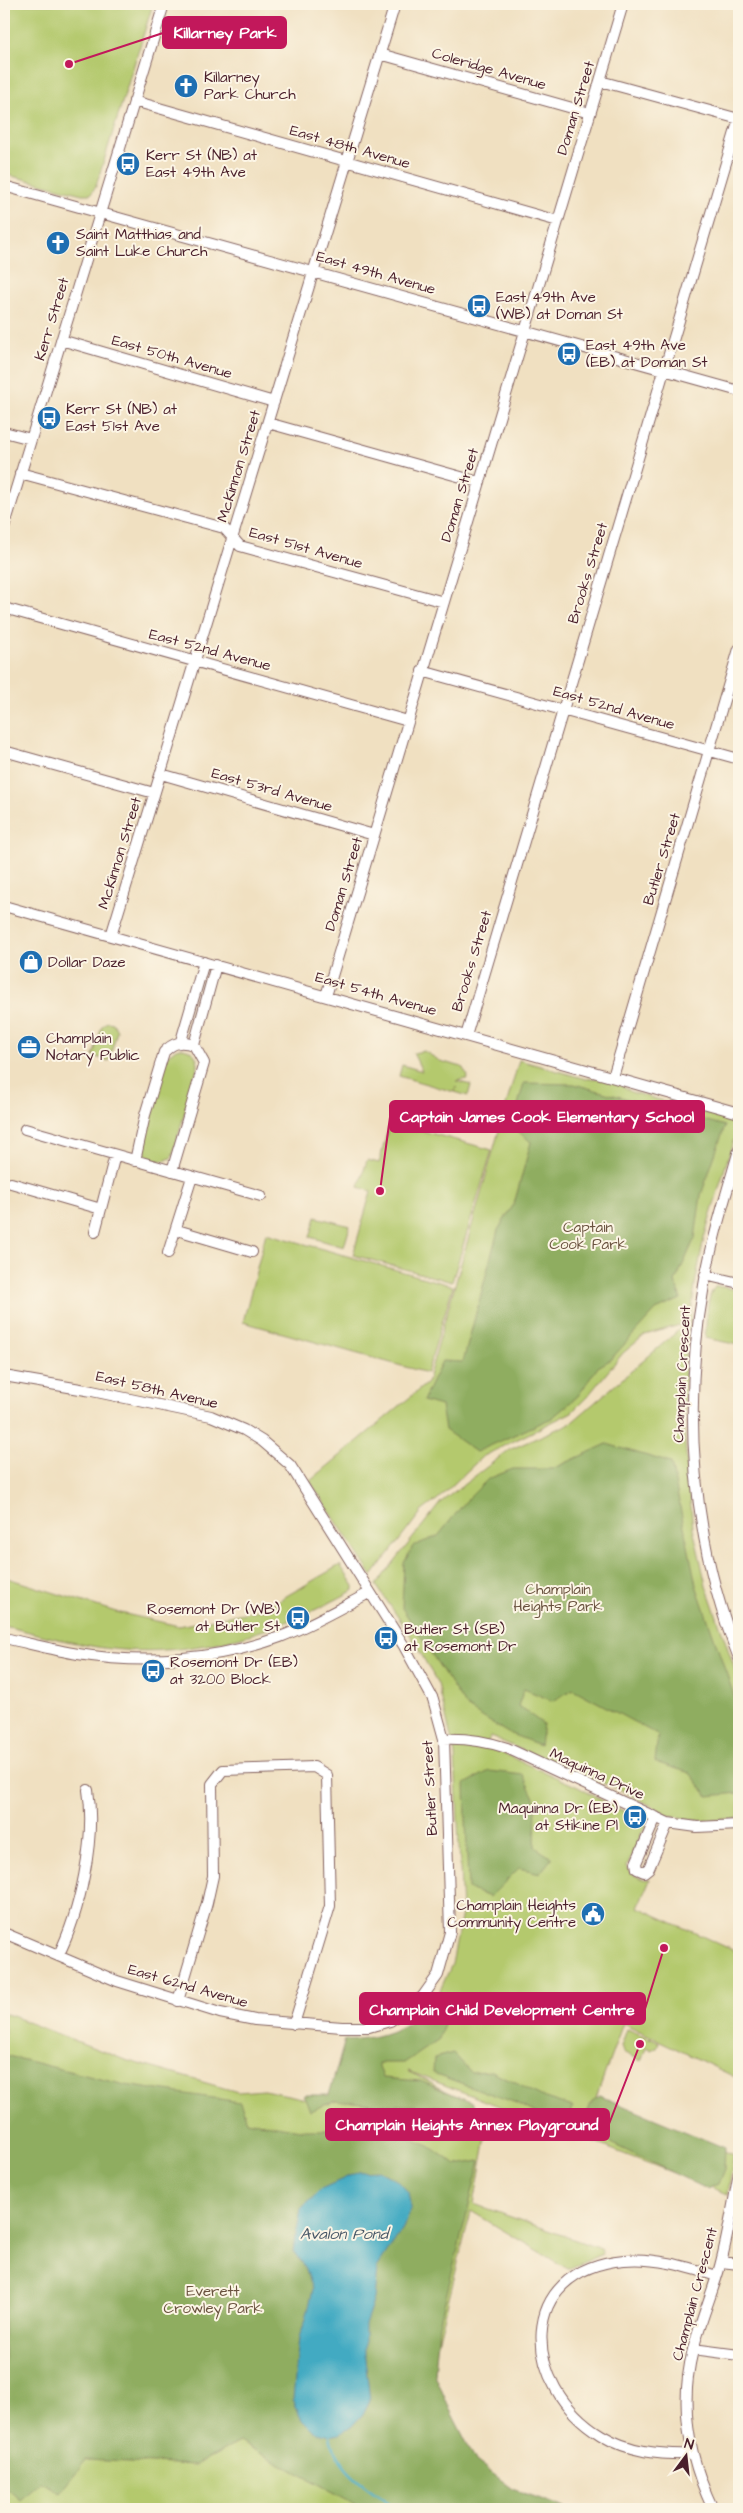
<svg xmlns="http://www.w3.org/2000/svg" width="743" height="2513" font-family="'Architects Daughter',sans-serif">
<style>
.green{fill:#b4c96d;stroke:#7f744c}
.forest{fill:#8fad60;stroke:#6c6646}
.water{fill:#42aac2;stroke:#466476}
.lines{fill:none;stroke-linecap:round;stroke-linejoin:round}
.stream{stroke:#42aac2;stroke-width:2.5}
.minor-casing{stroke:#846360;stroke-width:12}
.minor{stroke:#fff;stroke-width:10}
.labels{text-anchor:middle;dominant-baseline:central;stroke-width:4;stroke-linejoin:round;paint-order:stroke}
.street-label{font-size:15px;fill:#4a1f2b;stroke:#fcf5e5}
.poi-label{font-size:15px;fill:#4a1f2b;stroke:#fcf5e5;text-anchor:start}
.park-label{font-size:15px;fill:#6a523f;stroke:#fcf5e5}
.water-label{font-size:16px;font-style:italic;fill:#475767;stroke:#fcf5e5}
.leader{fill:none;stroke:#c2185b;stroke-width:2}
.callout-dot{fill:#c2185b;stroke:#fcf5e5;stroke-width:2}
.callout{fill:#c2185b;stroke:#c2185b;stroke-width:2}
.callout-label{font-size:16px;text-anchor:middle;font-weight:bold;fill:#fff}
</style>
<rect width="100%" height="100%" fill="#fcf5e5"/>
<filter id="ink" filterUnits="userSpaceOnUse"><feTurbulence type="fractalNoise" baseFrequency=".02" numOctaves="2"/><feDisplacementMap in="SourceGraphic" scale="10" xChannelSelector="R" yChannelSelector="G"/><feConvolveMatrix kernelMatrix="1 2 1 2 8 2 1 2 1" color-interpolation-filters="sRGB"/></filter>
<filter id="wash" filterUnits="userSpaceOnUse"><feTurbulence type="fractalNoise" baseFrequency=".0096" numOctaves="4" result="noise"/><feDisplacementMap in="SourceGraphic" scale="20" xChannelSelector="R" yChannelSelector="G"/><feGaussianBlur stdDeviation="1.12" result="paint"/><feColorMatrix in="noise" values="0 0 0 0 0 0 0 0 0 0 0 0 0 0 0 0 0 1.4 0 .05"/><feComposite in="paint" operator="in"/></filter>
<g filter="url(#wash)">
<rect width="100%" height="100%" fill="#f0e0c1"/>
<!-- green -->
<path class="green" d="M 4,4 L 153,4 L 96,186 L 91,194 L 82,194 L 4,174 Z
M 107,1022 L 113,1023 L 117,1031 L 109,1061 L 93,1056 L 102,1026 Z
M 182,1048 C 192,1049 198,1056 198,1066 L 172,1157 C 162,1164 150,1161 143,1152 L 143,1140 L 167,1056 L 176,1049 Z
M 424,1051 L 440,1061 L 462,1067 L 468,1076 L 467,1079 L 456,1081 L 471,1085 L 468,1096 L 455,1092 L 456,1087 L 454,1092 L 399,1076 L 402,1065 L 422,1071 L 413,1053 Z
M 519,1060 L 586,1079 C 600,1076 621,1083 631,1092 L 731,1120 L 736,1123 L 737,1128 L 704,1238 L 695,1284 L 685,1362 L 684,1432 L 693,1528 L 706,1585 L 739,1681 L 739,1818 L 699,1821 L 669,1815 L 619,1789 L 574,1773 L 501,1741 L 490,1737 L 486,1746 L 578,1787 L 616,1808 L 644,1819 L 647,1826 L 641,1834 L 627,1866 C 630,1874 642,1881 650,1879 L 638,1907 L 739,1953 L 739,2079 L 623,2023 L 596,2098 L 734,2155 L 728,2194 L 408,2071 L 490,2114 L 474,2204 L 601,2249 L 603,2254 L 568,2269 L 471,2211 L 431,2370 L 477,2469 L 514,2495 L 551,2509 L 4,2509 L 4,2013 L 125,2060 L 238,2092 L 264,2090 L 330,2104 L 351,2042 L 365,2050 L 431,2010 L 452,1964 L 462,1913 L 455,1754 L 438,1684 L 411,1636 L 376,1585 L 441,1502 L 509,1450 L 571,1423 L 687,1323 L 645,1335 L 623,1353 L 587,1397 L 572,1412 L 482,1457 L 438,1499 L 422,1511 L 372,1576 L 310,1481 L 427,1383 Z
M 390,1122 L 492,1150 L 452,1282 L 353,1255 L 371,1191 L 359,1187 L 367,1160 L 379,1163 Z
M 316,1217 L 350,1226 L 344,1247 L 310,1237 Z
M 266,1233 L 453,1286 L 427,1373 L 243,1322 Z
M 716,1286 L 739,1290 L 739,1345 L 705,1338 C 707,1324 705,1296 716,1286 Z
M 340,1565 L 354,1586 L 354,1590 C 277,1633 186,1661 97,1647 C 66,1642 35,1633 4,1626 L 4,1577 L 116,1612 L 179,1626 L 264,1609 Z
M 627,2029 L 659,2042 L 657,2047 L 651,2050 L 646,2047 L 641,2061 L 623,2052 L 621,2046 Z"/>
<!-- forest -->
<path class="forest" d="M 524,1083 L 574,1084 L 725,1126 L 701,1195 L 695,1238 L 675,1282 L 681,1299 L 656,1310 L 610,1360 L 598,1367 L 578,1396 L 552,1418 L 476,1452 L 445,1430 L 441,1406 L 423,1401 L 442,1361 L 463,1362 L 498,1230 L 514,1204 L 531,1142 L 512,1126 Z
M 607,1444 L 671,1463 L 696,1585 L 739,1710 L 739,1793 L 708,1796 L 690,1773 L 655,1762 L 658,1735 L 573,1689 L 553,1701 L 524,1689 L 518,1706 L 543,1724 L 540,1745 L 508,1733 L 466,1707 L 402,1608 L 404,1563 L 413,1546 L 438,1536 L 466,1501 L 488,1479 L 513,1469 L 552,1469 Z
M 489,1771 L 523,1775 L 536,1802 L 535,1847 L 552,1858 L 540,1873 L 519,1868 L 490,1897 L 468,1889 L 465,1784 Z
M 454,1994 L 439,2039 L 404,2063 L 378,2063 L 383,2078 L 420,2081 L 473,2102 L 483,2120 L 476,2139 L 460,2136 L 443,2106 L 378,2105 L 336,2100 L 310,2111 L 304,2095 L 329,2095 L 345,2040 C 366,2039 385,2036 405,2025 C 424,2014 431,2001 454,1994 Z
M 453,2053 L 471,2072 L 492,2071 L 545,2098 L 573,2107 L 569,2121 L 552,2122 L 519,2104 L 433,2073 L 434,2058 Z
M 4,2055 L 125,2085 L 240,2102 L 247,2121 L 300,2130 L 387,2130 L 429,2146 L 456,2165 L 480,2161 L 439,2325 L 435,2374 L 449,2408 L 476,2461 L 513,2489 L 569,2509 L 365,2509 L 240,2442 L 196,2465 L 86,2460 L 60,2492 L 40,2482 L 20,2500 L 4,2486 Z
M 600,2096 L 725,2148 L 724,2169 L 718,2184 L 707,2189 L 581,2129 L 592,2101 Z"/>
<!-- water -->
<path class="water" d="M 379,2171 L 398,2181 L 408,2192 L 411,2209 L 403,2228 L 377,2268 L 374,2299 L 365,2325 L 365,2358 L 370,2400 L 363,2414 L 351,2427 L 340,2434 L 330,2436 L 314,2432 L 302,2420 L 293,2399 L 299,2337 L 306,2319 L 313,2289 L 306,2270 L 294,2252 L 296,2234 L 301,2210 L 321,2189 L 358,2172 Z"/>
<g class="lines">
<!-- stream -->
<path class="stream" d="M 330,2436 C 336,2470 371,2492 399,2509"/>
</g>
</g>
<g filter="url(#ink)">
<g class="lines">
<!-- minor casing -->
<g class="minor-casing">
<path id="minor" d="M 380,54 L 590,113
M 600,81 L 739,119
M 134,101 L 558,221
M 4,186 L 739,391
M 61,340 L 274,402
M 268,423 L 479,482
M 4,432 L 31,439
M 20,473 L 224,528 L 240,546 L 444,602
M 4,528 L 164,4
M 4,608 L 408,721
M 422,671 L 739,759
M 4,751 L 154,793
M 161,774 L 374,835
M 4,906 L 739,1113
M 111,936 L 395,4
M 326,996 L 623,4
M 466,1036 L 739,119
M 181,1041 L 204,962
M 194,1045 L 216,965
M 613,1077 L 739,649
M 25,1129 L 261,1196
M 739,1150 C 726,1195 712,1239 704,1285 C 682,1408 692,1542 739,1658
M 135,1161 L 145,1115 L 164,1052 C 174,1042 180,1041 194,1045 L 204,1063 L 172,1171
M 11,1183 L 101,1209
M 177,1230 L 252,1252
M 95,1232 L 115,1155
M 168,1253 L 192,1177
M 705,1275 L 739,1283
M 4,1376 L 92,1391 L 211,1416 L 244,1430 L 262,1441 L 290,1465 L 404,1646 L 433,1699 L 444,1739 L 450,1932 L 438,1975 L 423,1996 L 409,2008 L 390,2021 L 369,2027 L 342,2027 L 255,2020 L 220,2013 L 117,1981 L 4,1933
M 4,1638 C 28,1643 53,1650 78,1654 C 145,1665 217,1660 280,1637 C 312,1625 340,1608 369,1593
M 444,1739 C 467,1738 485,1741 507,1748 L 668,1823 L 697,1827 L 739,1825
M 656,1817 L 636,1863 L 637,1869 L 644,1872 L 649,1868 L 668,1823
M 58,1956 C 80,1913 96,1838 88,1790
M 178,2001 L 207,1903 L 213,1876 L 212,1784 L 223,1770 L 314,1767 L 327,1775 L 330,1906 L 294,2024
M 721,2262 L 739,2264
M 693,2349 L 739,2355
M 692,2454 C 660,2455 629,2452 601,2435 C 521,2386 515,2270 624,2260 C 655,2257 687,2267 717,2276
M 713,2509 C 689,2459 679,2405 693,2350 C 700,2322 712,2294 720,2266 C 728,2236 733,2204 739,2173"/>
</g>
<!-- minor -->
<use href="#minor" class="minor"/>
</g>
</g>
<!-- icons -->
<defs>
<g id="church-disc" transform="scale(1.25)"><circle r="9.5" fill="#1f6fb2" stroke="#fcf5e5"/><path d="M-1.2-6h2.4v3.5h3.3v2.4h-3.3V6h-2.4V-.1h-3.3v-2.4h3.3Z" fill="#fff"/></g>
<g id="bus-disc" transform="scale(1.25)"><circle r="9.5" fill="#1f6fb2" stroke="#fcf5e5"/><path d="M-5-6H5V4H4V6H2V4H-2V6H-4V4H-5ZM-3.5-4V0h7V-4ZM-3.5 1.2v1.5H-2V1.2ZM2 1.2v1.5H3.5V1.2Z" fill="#fff"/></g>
<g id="shop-disc" transform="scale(1.25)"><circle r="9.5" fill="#1f6fb2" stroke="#fcf5e5"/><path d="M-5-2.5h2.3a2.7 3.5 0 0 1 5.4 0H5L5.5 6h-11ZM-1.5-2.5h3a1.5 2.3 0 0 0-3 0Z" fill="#fff"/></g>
<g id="office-disc" transform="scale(1.25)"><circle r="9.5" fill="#1f6fb2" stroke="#fcf5e5"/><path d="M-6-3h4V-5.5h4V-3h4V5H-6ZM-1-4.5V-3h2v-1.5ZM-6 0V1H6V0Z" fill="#fff"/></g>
<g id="civic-disc" transform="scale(1.25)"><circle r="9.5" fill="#1f6fb2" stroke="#fcf5e5"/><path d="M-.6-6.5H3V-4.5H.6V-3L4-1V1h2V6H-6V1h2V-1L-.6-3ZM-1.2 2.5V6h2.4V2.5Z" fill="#fff"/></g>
</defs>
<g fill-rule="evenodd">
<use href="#church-disc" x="186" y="86"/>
<use href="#bus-disc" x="128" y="164"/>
<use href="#church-disc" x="58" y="243"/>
<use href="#bus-disc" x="479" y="306"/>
<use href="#bus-disc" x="569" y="354"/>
<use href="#bus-disc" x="49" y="418"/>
<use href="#shop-disc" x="31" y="962"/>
<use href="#office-disc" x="29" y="1047"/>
<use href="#bus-disc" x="298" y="1618"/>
<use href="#bus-disc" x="386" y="1638"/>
<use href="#bus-disc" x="153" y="1671"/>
<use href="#bus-disc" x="635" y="1817"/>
<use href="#civic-disc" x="593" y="1914"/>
</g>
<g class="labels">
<!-- street labels -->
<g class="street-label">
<text transform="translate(489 69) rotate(16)">Coleridge Avenue</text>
<text transform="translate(576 108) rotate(-73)">Doman Street</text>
<text transform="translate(350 147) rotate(16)">East 48th Avenue</text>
<text transform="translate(376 273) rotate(16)">East 49th Avenue</text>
<text transform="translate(52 319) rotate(-73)">Kerr Street</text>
<text transform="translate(172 357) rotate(16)">East 50th Avenue</text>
<text transform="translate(239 466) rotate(-73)">McKinnon Street</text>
<text transform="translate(460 495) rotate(-73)">Doman Street</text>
<text transform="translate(306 548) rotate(16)">East 51st Avenue</text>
<text transform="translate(588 573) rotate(-73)">Brooks Street</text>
<text transform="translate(210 650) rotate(15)">East 52nd Avenue</text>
<text transform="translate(614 708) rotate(16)">East 52nd Avenue</text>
<text transform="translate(272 790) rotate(16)">East 53rd Avenue</text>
<text transform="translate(120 853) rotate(-73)">McKinnon Street</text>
<text transform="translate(662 859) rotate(-73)">Butler Street</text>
<text transform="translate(344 884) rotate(-73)">Doman Street</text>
<text transform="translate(472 961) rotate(-73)">Brooks Street</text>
<text transform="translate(376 994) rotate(16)">East 54th Avenue</text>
<text transform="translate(682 1374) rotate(-87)">Champlain Crescent</text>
<text transform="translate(157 1390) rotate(13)">East 58th Avenue</text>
<text transform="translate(597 1774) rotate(25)">Maquinna Drive</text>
<text transform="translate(430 1788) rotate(-93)">Butler Street</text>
<text transform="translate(188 1986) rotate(16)">East 62nd Avenue</text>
<text transform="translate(695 2294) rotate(-75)">Champlain Crescent</text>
</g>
<!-- poi labels -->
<g class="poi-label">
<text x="204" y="77">Killarney<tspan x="204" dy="17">Park Church</tspan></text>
<text x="146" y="155">Kerr St (NB) at<tspan x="146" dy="17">East 49th Ave</tspan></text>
<text x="76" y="234">Saint Matthias and<tspan x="76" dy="17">Saint Luke Church</tspan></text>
<text x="496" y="297">East 49th Ave<tspan x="496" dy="17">(WB) at Doman St</tspan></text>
<text x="586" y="345">East 49th Ave<tspan x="586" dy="17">(EB) at Doman St</tspan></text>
<text x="66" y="409">Kerr St (NB) at<tspan x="66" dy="17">East 51st Ave</tspan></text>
<text x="48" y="962">Dollar Daze</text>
<text x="46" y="1038">Champlain<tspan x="46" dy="17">Notary Public</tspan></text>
<text x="280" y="1609" text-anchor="end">Rosemont Dr (WB)<tspan x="280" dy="17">at Butler St</tspan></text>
<text x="404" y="1629">Butler St (SB)<tspan x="404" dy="17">at Rosemont Dr</tspan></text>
<text x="170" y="1662">Rosemont Dr (EB)<tspan x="170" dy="17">at 3200 Block</tspan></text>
<text x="618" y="1808" text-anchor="end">Maquinna Dr (EB)<tspan x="618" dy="17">at Stikine Pl</tspan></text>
<text x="576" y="1905" text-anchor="end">Champlain Heights<tspan x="576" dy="17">Community Centre</tspan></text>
</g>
<!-- park labels -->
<g class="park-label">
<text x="588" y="1227">Captain<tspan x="588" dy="17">Cook Park</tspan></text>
<text x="558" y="1589">Champlain<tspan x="558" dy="17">Heights Park</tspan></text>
<text x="213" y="2291">Everett<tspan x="213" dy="17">Crowley Park</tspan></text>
</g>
<!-- water labels -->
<g class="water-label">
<text x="344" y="2234">Avalon Pond</text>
</g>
</g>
<!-- callouts -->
<path class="leader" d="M69 64L163 33M380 1191L390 1117M664 1948L645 2009M640 2044L609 2124"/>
<g class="callout-dot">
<circle cx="69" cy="64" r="5"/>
<circle cx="380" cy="1191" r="5"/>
<circle cx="664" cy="1948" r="5"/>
<circle cx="640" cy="2044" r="5"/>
</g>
<g class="callout">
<rect x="163" y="17" width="123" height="31" rx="5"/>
<rect x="390" y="1101" width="314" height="31" rx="5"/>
<rect x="360" y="1993" width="285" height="31" rx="5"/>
<rect x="326" y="2109" width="283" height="31" rx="5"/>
</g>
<g class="callout-label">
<text x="225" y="38">Killarney Park</text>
<text x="547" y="1122">Captain James Cook Elementary School</text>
<text x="502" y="2015">Champlain Child Development Centre</text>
<text x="467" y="2130">Champlain Heights Annex Playground</text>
</g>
<!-- margin -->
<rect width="743" height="2513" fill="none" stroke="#fcf5e5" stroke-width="20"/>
<!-- north arrow -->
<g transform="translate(686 2456) rotate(15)" stroke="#fcf5e5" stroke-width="4" paint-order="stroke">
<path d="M0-4L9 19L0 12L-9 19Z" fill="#4a1f2b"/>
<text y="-8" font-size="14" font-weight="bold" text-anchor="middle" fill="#4a1f2b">N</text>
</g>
</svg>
